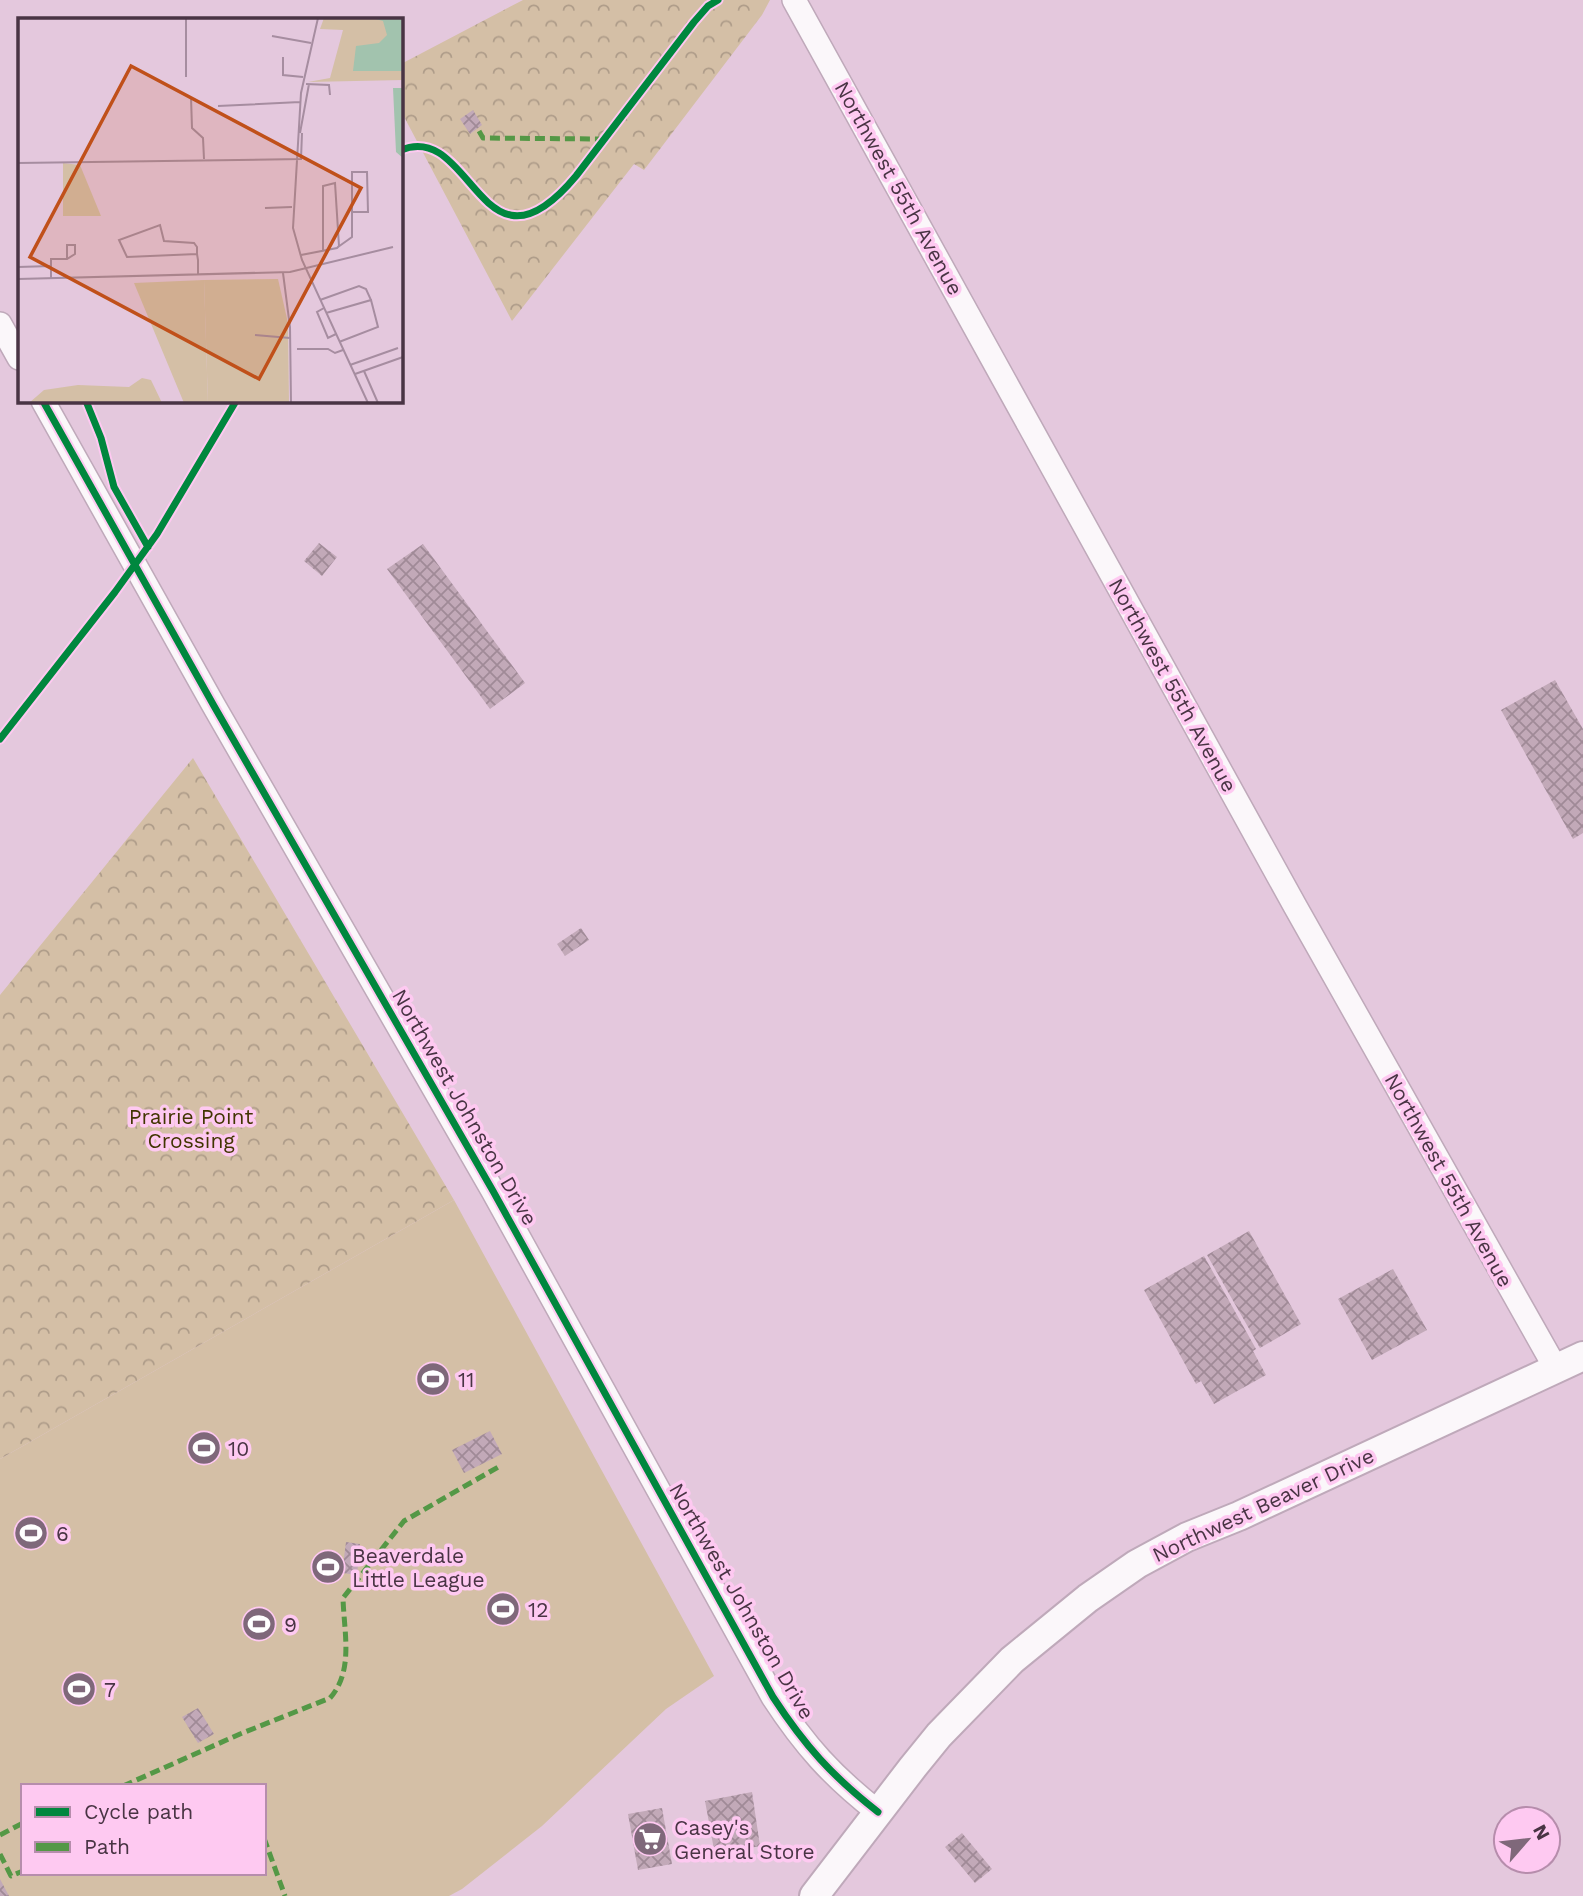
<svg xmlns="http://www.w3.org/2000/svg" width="1583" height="1896" font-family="'Work Sans',sans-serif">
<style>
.green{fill:#d4bfa6;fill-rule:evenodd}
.park{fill:url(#park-crowns)}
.building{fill:url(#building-cross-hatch)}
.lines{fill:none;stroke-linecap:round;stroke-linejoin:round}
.minor-casing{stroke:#bfa9ba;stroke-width:26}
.major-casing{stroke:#bfa9ba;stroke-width:32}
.minor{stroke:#fbf7fa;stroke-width:23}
.major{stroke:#fbf7fa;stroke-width:28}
.quiet{stroke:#549846;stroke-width:5;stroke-dasharray:10 5;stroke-linecap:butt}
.cycleway-casing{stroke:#fec9f1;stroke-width:11}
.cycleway{stroke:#00873e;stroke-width:7}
.labels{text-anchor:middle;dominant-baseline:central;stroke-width:7;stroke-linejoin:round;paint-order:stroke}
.street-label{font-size:21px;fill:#493444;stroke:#fec9f1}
.park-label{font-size:21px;fill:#413501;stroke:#fec9f1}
.poi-label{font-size:21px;fill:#493444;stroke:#fec9f1;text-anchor:start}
.inset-road{fill:none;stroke:#a68da0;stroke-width:2}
.view{fill:#c0501a;fill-opacity:0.15;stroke:#c0501a;stroke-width:3.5}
.inset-edge{fill:none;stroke:#493444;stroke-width:3.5}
</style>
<defs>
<pattern id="park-crowns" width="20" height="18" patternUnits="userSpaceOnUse" patternTransform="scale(1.75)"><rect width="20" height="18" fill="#d4bfa6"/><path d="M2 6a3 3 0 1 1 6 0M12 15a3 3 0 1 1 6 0" fill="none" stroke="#ae9c89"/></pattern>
<pattern id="building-cross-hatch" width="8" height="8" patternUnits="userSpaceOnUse" patternTransform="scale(1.75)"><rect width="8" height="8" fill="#c2a9b8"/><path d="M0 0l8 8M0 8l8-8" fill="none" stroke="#a08a97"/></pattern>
</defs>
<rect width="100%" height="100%" fill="#e4c8dd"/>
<!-- green -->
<path class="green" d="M 454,1200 L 714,1676 L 666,1709 L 542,1826 L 462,1889 L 449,1896 L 0,1896 L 0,1459 ZM 23,1786 L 264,1786 L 264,1873 L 23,1873 Z"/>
<!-- park -->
<path class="park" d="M 523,0 L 770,0 L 762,15 L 644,170 L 634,164 L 512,321 L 401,111 L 401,64 Z
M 193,758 L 454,1200 L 0,1459 L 0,995 Z"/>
<!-- building -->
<path class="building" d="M 473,110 L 482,125 L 470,134 L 460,119 Z
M 319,543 L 337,557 L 322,576 L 304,561 Z
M 423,544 L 525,683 L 490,709 L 387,569 Z
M 1555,680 L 1583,729 L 1583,833 L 1573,839 L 1501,710 Z
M 581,928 L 589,940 L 565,956 L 557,944 Z
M 1249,1231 L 1301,1324 L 1260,1348 L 1207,1255 Z
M 1204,1256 L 1256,1349 L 1253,1351 L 1266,1375 L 1214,1404 L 1201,1381 L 1196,1384 L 1144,1290 Z
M 1393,1269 L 1427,1330 L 1372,1360 L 1338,1299 Z
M 490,1431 L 502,1454 L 464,1473 L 452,1450 Z
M 346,1542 L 360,1544 L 357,1575 L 342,1573 Z
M 198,1708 L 214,1734 L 198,1743 L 182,1717 Z
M 752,1792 L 760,1846 L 715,1855 L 705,1801 Z
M 662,1808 L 672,1864 L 638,1870 L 628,1814 Z
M 962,1833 L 992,1869 L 975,1883 L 945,1847 Z
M 0,1879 L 9,1896 L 0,1896 Z"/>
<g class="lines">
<!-- minor casing -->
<g class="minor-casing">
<path id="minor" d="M 794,0 L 1295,906 L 1555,1367
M 0,324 L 19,358
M 43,401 L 214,706 L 493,1191 L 773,1697 C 805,1746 832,1776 878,1812"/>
</g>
<!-- major casing -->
<g class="major-casing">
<path id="major" d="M 814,1896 L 913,1767 L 939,1735 L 1012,1660 L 1088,1598 L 1137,1564 L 1187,1537 L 1239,1516 L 1583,1356"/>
</g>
<!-- minor -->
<use href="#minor" class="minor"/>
<!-- major -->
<use href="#major" class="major"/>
<!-- quiet -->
<path class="quiet" d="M 479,131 L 483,138 L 604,139
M 123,1786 L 240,1734 L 330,1698 C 354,1671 344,1633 343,1598 L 404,1521 L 500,1466
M 0,1835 L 23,1823
M 264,1838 L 285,1896
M 0,1854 L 11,1876 L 23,1871"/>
<!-- cycleway casing -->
<g class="cycleway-casing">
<path id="cycleway" d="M 401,150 C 473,120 481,290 576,176 L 694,22 L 708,6 L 718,0
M 43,401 L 214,706 L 493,1191 L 773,1697 C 805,1746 832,1776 878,1812
M 86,401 L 101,438 L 114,487 L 148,547
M 0,739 L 115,592 L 157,534 L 236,401"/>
</g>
<!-- cycleway -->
<use href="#cycleway" class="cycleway"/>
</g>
<!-- icons -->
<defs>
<g id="stadium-disc" transform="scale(1.75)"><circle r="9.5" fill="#7f687a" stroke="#fec9f1"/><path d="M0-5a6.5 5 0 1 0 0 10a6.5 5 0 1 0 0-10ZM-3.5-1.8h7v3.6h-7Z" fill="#fff"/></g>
<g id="supermarket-disc" transform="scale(1.75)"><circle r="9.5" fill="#7f687a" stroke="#fec9f1"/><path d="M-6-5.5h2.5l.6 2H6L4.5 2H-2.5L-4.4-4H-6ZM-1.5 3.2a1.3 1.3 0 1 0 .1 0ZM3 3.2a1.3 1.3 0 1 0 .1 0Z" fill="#fff"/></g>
</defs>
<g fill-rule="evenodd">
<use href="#stadium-disc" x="433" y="1379"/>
<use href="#stadium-disc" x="204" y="1448"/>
<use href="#stadium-disc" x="31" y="1533"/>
<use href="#stadium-disc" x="328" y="1567"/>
<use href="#stadium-disc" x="503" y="1609"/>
<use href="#stadium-disc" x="259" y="1624"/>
<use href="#stadium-disc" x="79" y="1689"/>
<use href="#supermarket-disc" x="650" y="1839"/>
</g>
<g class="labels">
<!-- street labels -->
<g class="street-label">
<text transform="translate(899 188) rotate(61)">Northwest 55th Avenue</text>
<text transform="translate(1173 685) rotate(61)">Northwest 55th Avenue</text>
<text transform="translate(465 1107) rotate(60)">Northwest Johnston Drive</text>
<text transform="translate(1449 1180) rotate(61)">Northwest 55th Avenue</text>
<text transform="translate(1263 1505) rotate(-25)">Northwest Beaver Drive</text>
<text transform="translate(742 1601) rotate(60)">Northwest Johnston Drive</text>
</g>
<!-- park labels -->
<g class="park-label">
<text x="191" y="1116">Prairie Point<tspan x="191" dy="24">Crossing</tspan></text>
</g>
<!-- poi labels -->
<g class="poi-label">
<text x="458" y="1379">11</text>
<text x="228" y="1448">10</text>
<text x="56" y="1533">6</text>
<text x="352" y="1555">Beaverdale<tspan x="352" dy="24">Little League</tspan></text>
<text x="528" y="1609">12</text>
<text x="284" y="1624">9</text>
<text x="104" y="1689">7</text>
<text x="674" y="1827">Casey's<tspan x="674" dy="24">General Store</tspan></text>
</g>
</g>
<!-- overview -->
<g transform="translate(18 18)">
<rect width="385" height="385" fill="#e4c8dd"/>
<path d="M 260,261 L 270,305 L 271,385 L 190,385 L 186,262 Z" fill="#d4bfa6"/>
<path d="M 124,360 L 133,362 L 144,385 L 11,385 L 26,372 L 60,367 L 111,369 Z" fill="#d4bfa6"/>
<path d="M 306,0 L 385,0 L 385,62 L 290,64 L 312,60 L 325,12 L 302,11 ZM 45,145 L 62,147 L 83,198 L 45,198 ZM 186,262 L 190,385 L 166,385 L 116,265 Z" fill="#d4bfa6"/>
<path d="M 354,0 L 385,0 L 385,53 L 335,53 L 338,28 L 361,25 L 369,17 L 365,3 ZM 375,70 L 385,70 L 385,140 L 378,134 Z" fill="#a2c3ae"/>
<path class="inset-road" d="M 300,0 L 283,75 L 275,210 L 284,242 L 350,385M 254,18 L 293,25M 265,39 L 265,57 L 285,59M 168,59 L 168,0M 288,66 L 311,67 L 312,77M 173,79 L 174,110 L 185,120 L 186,141M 200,88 L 282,84M 282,115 L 291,66M 0,145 L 283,141 L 284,115M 247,190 L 274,189M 320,229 L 334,219 L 334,154 L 349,154 L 350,194 L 334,194M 179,236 L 109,239 L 101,222 L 142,207 L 146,223 L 176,225 L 179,229 L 179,236 L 180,242 L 180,256M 283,237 L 319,230 L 321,228 L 317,165 L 305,168 L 305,232M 0,249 L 33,248M 265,255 L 272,309 L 273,385M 33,260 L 33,241 L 49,241 L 57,236 L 57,227 L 49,227 L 49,241M 0,261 L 272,254 L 375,229M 302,282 L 341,268 L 348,271 L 353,282 L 308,295M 306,290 L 299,294 L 310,320 L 318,316M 237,317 L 272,320M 321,324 L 360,309 L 353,282M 279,331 L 310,331 L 317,335 L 325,332M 332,347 L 380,330M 346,353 L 360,385M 337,356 L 385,339"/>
<path class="view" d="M 113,48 L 343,170 L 241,361 L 12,239 Z"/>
<rect width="385" height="385" class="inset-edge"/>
</g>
<!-- legend -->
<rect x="21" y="1784" width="245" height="91" fill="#fec9f1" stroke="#b68dac" stroke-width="2"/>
<rect x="35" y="1807" width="35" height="10" fill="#00873e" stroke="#b68dac" stroke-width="2"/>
<text x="84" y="1819" font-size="21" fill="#493444">Cycle path</text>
<rect x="35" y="1842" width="35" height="10" fill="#549846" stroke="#b68dac" stroke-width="2"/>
<text x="84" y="1854" font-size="21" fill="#493444">Path</text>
<!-- north arrow -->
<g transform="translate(1527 1840) rotate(62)"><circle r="33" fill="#fec9f1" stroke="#b68dac" stroke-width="2"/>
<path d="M0-5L12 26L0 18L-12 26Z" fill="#7f687a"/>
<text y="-10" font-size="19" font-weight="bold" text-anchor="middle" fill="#493444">N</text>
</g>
</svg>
